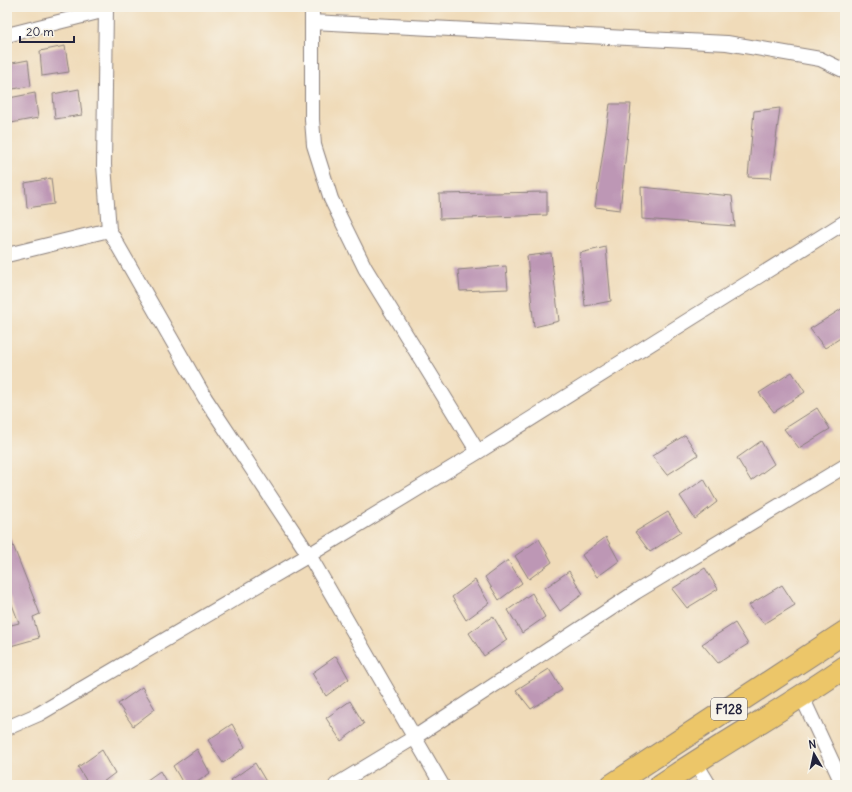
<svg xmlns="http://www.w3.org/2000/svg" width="852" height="792" font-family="Delius,sans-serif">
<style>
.building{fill:#bd97b5}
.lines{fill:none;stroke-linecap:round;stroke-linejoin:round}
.minor-casing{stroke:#897e7a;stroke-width:16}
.primary-casing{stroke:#897e7a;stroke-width:24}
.minor{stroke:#fff;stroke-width:14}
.primary{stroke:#ecc669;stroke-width:22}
.labels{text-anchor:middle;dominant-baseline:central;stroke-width:3;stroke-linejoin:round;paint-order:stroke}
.shield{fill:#f7f3e8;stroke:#62616f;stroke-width:1}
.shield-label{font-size:13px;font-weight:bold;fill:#22223b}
</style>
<rect width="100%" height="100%" fill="#f7f3e8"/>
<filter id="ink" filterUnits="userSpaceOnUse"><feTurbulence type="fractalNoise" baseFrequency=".025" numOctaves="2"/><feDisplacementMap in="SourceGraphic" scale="8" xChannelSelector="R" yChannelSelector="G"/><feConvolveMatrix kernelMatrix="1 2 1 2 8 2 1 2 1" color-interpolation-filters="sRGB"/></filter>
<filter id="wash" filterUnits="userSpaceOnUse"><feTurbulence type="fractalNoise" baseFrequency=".012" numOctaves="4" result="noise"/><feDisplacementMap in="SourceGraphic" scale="16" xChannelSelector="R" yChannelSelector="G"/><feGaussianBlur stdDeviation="0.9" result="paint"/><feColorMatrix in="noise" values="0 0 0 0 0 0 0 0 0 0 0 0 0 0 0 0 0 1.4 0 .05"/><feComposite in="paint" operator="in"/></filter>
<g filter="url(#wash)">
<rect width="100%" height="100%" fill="#f0dbb9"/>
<g id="blocks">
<!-- building -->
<path class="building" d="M 65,46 L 69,72 L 42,76 L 40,51 Z
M 28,60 L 31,86 L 7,90 L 7,64 Z
M 79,89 L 82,115 L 55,119 L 53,94 Z
M 35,93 L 38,118 L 11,123 L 9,98 Z
M 610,104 L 631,104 L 620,210 L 595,207 Z
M 780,108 L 771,178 L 748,177 L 754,111 Z
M 51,178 L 54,204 L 27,208 L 25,183 Z
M 641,187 L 732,196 L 735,226 L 642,219 Z
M 547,192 L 547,215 L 440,219 L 439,194 Z
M 606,247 L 611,301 L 585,306 L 580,253 Z
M 551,253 L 559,321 L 534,327 L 527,256 Z
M 506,266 L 508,289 L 460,291 L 458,270 Z
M 843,308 L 845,311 L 845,335 L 825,348 L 810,329 Z
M 792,372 L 805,392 L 774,412 L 759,393 Z
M 817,408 L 830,429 L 799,448 L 784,429 Z
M 685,435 L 698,455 L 667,475 L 652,456 Z
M 761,441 L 774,464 L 751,481 L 737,458 Z
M 704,479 L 717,502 L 695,519 L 680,496 Z
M 668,512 L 681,532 L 650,552 L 635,532 Z
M 7,530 L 40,614 L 33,617 L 39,638 L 7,647 L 7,626 L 19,623 L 7,591 Z
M 606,537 L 619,561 L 597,577 L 582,555 Z
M 539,539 L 552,562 L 529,579 L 515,556 Z
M 508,560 L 522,583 L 499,600 L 485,577 Z
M 705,568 L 718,589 L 687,608 L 672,589 Z
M 569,571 L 583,594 L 560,611 L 545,588 Z
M 475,580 L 489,603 L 466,620 L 452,597 Z
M 782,585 L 795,605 L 764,624 L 749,605 Z
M 532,593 L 545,617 L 522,633 L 508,610 Z
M 493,616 L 507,640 L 484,656 L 469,633 Z
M 735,623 L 748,644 L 718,663 L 702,644 Z
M 336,656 L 349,679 L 326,696 L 312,673 Z
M 549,669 L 562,690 L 531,709 L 516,690 Z
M 142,687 L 155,709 L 133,726 L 118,704 Z
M 350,701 L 364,724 L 341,741 L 326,718 Z
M 232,724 L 245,747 L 223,763 L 208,740 Z
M 197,749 L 210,773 L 193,785 L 184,785 L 173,766 Z
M 102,750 L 115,773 L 99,785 L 89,785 L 78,767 Z
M 255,763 L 268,785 L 235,785 L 231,780 Z
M 160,771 L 168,785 L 140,785 Z"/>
</g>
</g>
<g filter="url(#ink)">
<use href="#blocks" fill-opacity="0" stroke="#897e7a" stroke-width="1"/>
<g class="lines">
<!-- minor casing -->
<g class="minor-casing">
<path id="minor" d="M 106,7 L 104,165 L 109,230 L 205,398 L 309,555 L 442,785
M 312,7 L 312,120 L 314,145 L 331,199 L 365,268 L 478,452
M 312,22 L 727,43 L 820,59 L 845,71
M 7,35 L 106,10
M 7,255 L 109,230
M 802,697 L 843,785
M 7,728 L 39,714 L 309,555 L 478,452 L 845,222
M 695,762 L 709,785
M 336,785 L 415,737 L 636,592 L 845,466"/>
</g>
<!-- primary casing -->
<g class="primary-casing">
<path id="primary" d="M 612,785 L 845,632
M 661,785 C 721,744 785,709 845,667"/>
</g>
<!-- minor -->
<use href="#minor" class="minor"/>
<!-- primary -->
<use href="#primary" class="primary"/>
</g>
</g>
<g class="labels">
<!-- shield labels -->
<rect class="shield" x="711" y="698" width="36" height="22" rx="3"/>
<g class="shield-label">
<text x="729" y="709">F128</text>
</g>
</g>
<!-- margin -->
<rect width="852" height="792" fill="none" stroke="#f7f3e8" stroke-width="24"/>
<!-- north arrow -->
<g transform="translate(814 754) rotate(351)" stroke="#f7f3e8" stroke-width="3" paint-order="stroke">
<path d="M0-3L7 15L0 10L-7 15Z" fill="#22223b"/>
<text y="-6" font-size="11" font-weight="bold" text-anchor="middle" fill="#22223b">N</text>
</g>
<!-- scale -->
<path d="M20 36v6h54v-6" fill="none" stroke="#22223b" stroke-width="2"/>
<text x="26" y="36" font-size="12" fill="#22223b" stroke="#f7f3e8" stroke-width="3" paint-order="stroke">20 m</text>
</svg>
